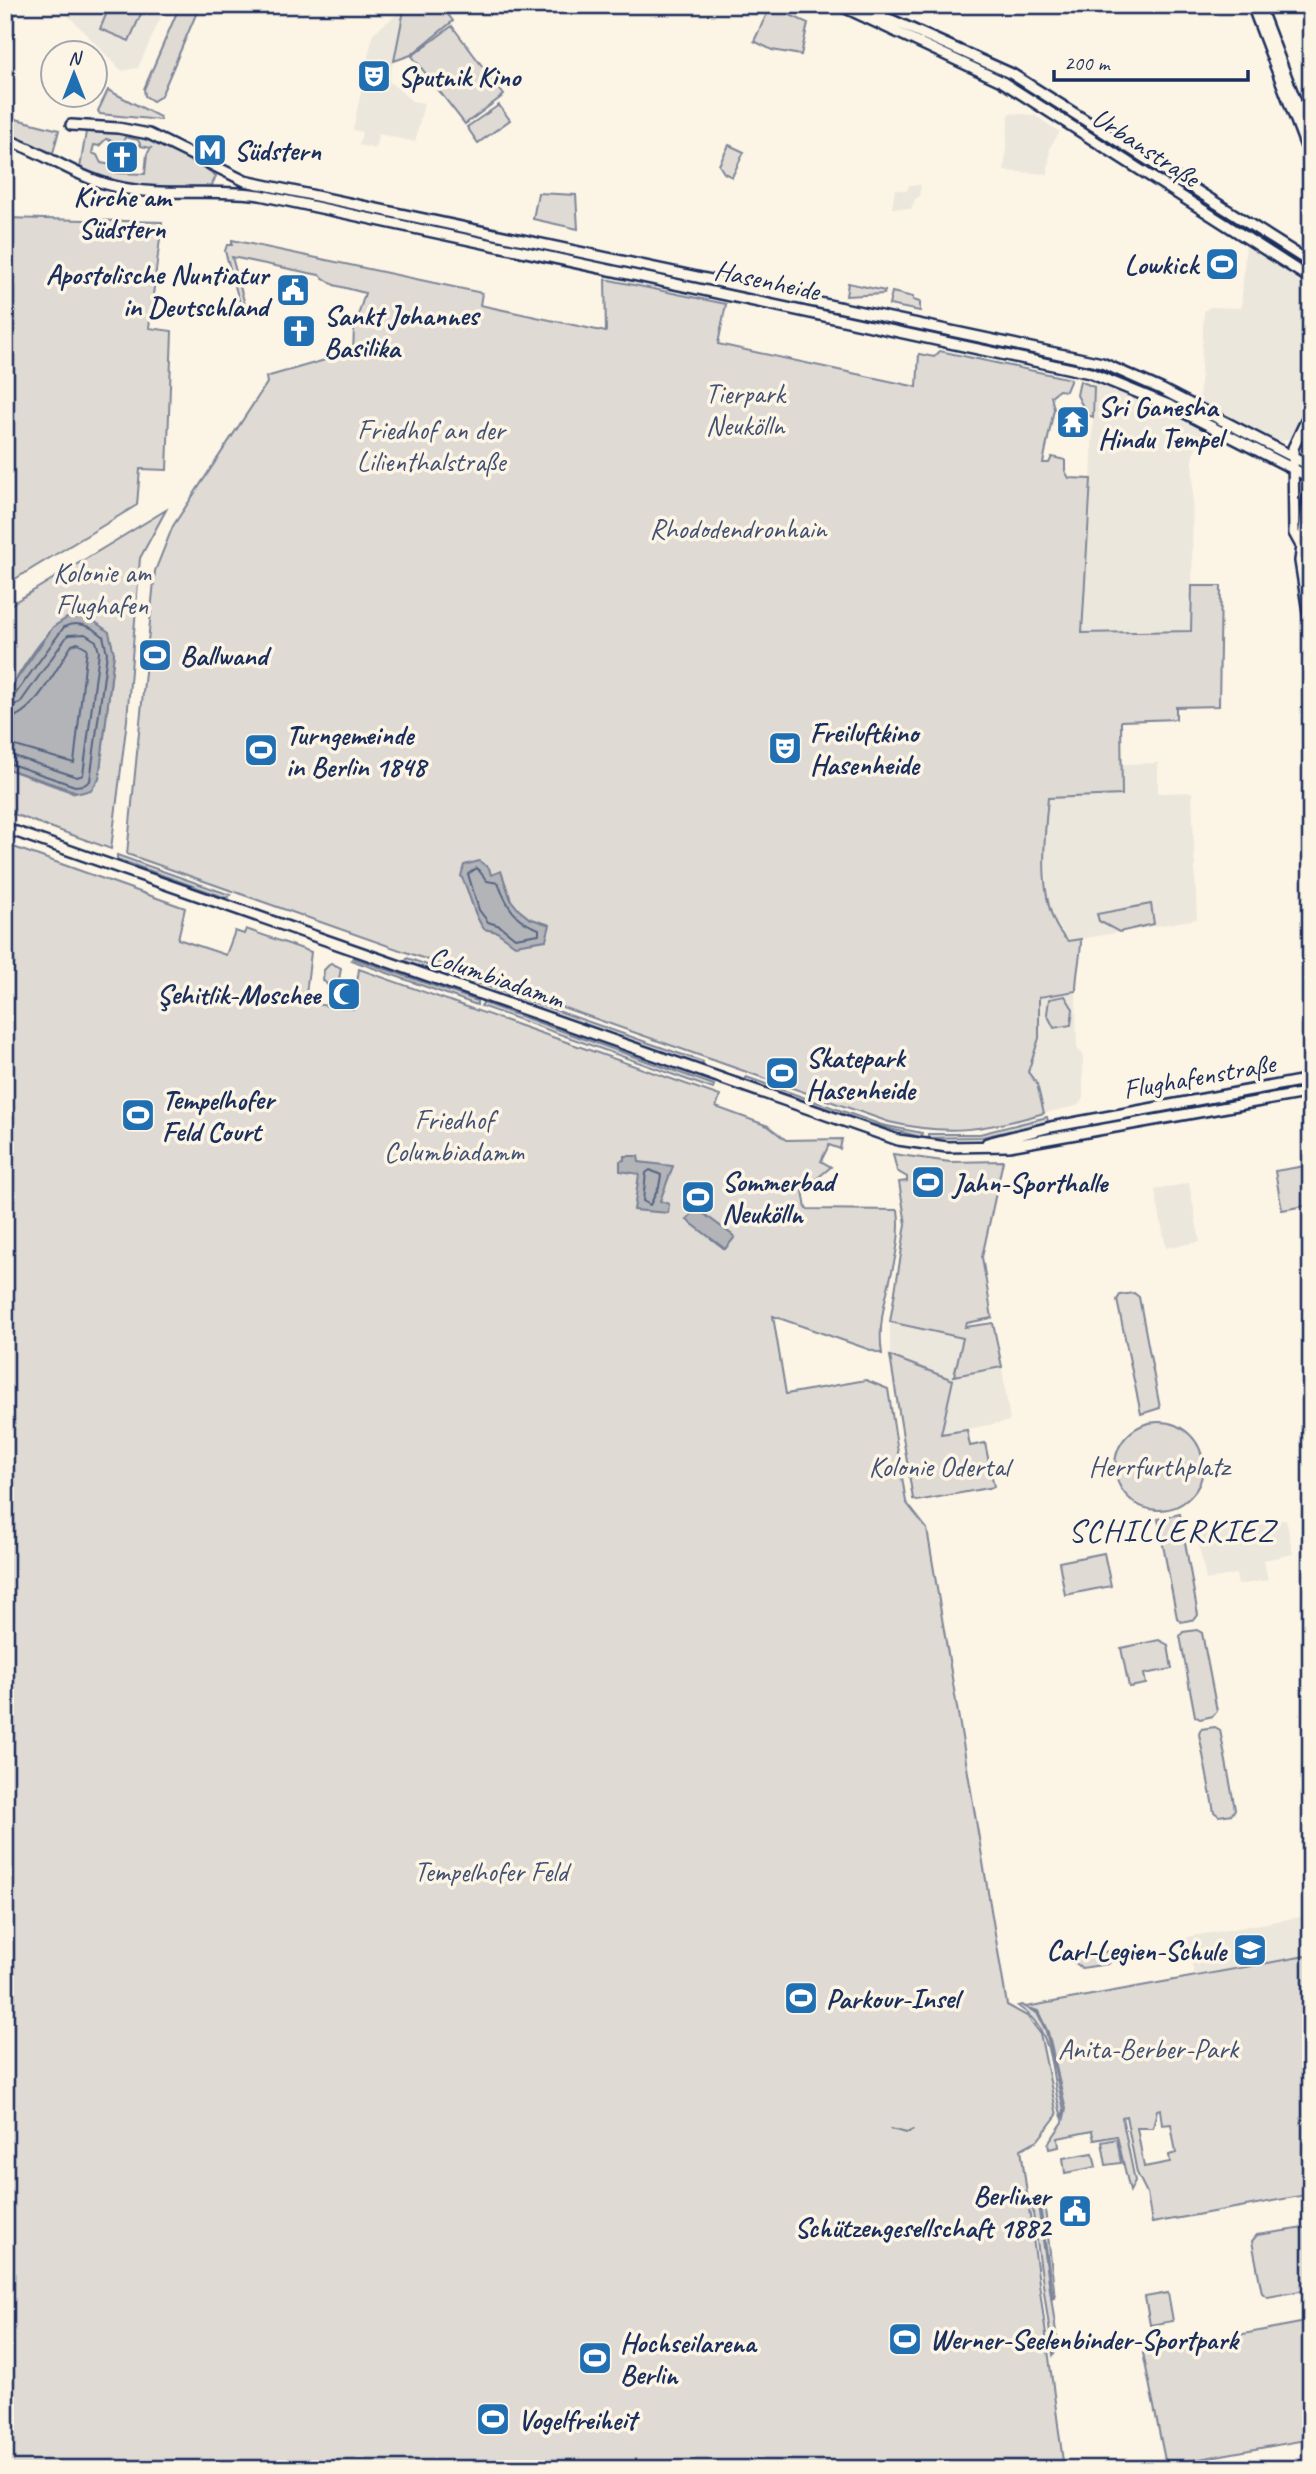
<svg xmlns="http://www.w3.org/2000/svg" width="1316" height="2474" font-family="Caveat,sans-serif">
<style>
.built{fill:#ece7dc}
.green{fill:#dfdbd4;stroke:#7d8599;stroke-width:2;fill-rule:evenodd}
.water{fill:#b2b4b8;stroke:#767f94;stroke-width:2}
.lines{fill:none;stroke-linecap:round;stroke-linejoin:round}
.shore{stroke:#576482;stroke-width:2}
.stream{stroke:#767f94;stroke-width:2}
.secondary-casing{stroke:#1b2f5e;stroke-width:14}
.secondary{stroke:#fcf5e5;stroke-width:9}
.labels{text-anchor:middle;dominant-baseline:central;stroke-width:7;stroke-linejoin:round;paint-order:stroke}
.poi-label{font-size:28px;font-weight:bold;fill:#1b2f5e;stroke:#fcf5e5;text-anchor:start}
.street-label{font-size:28px;fill:#1b2f5e;stroke:#fcf5e5}
.park-label{font-size:28px;fill:#425176;stroke:#fcf5e5}
.quarter-label{font-size:32px;letter-spacing:2px;fill:#1b2f5e;stroke:#fcf5e5}
</style>
<rect width="100%" height="100%" fill="#fcf5e5"/>
<filter id="ink" filterUnits="userSpaceOnUse"><feTurbulence type="fractalNoise" baseFrequency=".0143" numOctaves="2"/><feDisplacementMap in="SourceGraphic" scale="14" xChannelSelector="R" yChannelSelector="G"/><feConvolveMatrix kernelMatrix="1 2 1 2 8 2 1 2 1" color-interpolation-filters="sRGB"/></filter>
<g filter="url(#ink)">
<!-- built -->
<path class="built" d="M 58,5 L 164,5 L 165,8 L 138,68 L 122,71 Z
M 404,9 L 389,81 L 412,101 L 424,103 L 415,142 L 379,134 L 375,149 L 359,145 L 362,132 L 353,130 L 373,33 Z
M 1009,113 L 1034,115 L 1060,132 L 1050,147 L 1048,174 L 1004,171 Z
M 909,185 L 921,185 L 919,197 L 915,199 L 911,209 L 892,208 L 895,189 L 907,191 Z
M 1246,243 L 1311,284 L 1311,400 L 1292,437 L 1280,442 L 1199,403 L 1204,311 L 1210,307 L 1241,308 Z
M 1094,380 L 1205,431 L 1193,454 L 1192,631 L 1081,633 L 1086,532 L 1090,523 Z
M 1158,763 L 1158,793 L 1192,792 L 1197,919 L 1069,941 L 1049,913 L 1044,836 L 1048,798 L 1121,795 L 1121,764 Z
M 1076,991 L 1077,1048 L 1083,1055 L 1083,1100 L 1077,1106 L 1044,1113 L 1037,1084 L 1028,1072 L 1039,1038 L 1039,996 Z
M 1189,1183 L 1200,1242 L 1166,1248 L 1155,1190 Z
M 890,1322 L 963,1338 L 955,1376 L 1002,1367 L 1010,1421 L 941,1434 L 953,1380 L 890,1356 Z
M 1286,1519 L 1293,1554 L 1264,1560 L 1268,1580 L 1238,1585 L 1236,1574 L 1206,1580 L 1197,1536 Z
M 1305,1916 L 1306,1919 L 1311,1918 L 1311,1955 L 1194,1976 L 1187,1937 Z"/>
<!-- green -->
<path class="green" d="M 110,5 L 145,5 L 129,41 L 100,29 Z
M 180,5 L 200,5 L 161,96 L 153,101 L 145,96 L 144,89 Z
M 405,5 L 441,5 L 453,21 L 411,55 L 394,61 Z
M 771,5 L 785,5 L 783,12 L 808,23 L 801,55 L 772,50 L 754,41 Z
M 452,26 L 504,95 L 465,124 L 412,56 Z
M 108,90 L 160,117 L 160,120 L 100,114 L 98,111 Z
M 1031,91 L 1134,156 L 1131,161 L 1028,95 Z
M 499,105 L 510,120 L 478,143 L 467,127 Z
M 8,117 L 59,130 L 53,153 L 5,136 Z
M 86,132 C 132,129 180,148 216,176 L 211,187 C 165,187 122,190 80,168 ZM 125,137 L 138,140 L 141,146 L 151,148 L 147,154 L 145,174 L 117,173 L 118,166 L 101,163 L 97,155 L 92,153 L 94,145 L 99,146 L 106,139 L 123,144 Z
M 729,145 L 744,152 L 732,177 L 724,173 L 719,165 Z
M 1149,165 L 1248,228 L 1245,233 L 1146,169 Z
M 249,186 L 619,265 L 619,266 L 249,190 Z
M 538,193 L 576,195 L 578,229 L 533,219 Z
M 5,218 L 162,222 L 149,328 L 172,331 L 167,470 L 140,469 L 137,505 L 5,585 Z
M 232,240 L 482,293 L 480,305 L 606,332 L 605,279 L 726,304 L 718,344 L 917,387 L 919,354 L 934,357 L 940,351 L 1071,379 L 1066,391 L 1059,390 L 1051,396 L 1054,409 L 1043,463 L 1049,463 L 1052,457 L 1065,460 L 1065,471 L 1069,478 L 1091,479 L 1082,633 L 1191,631 L 1192,586 L 1221,586 L 1219,706 L 1176,707 L 1176,719 L 1121,721 L 1122,795 L 1048,798 C 1044,838 1036,913 1068,941 L 1081,939 C 1081,958 1076,971 1076,991 L 1039,997 L 1039,1038 L 1028,1072 L 1037,1084 L 1044,1113 C 986,1130 948,1136 889,1122 L 127,854 L 155,571 L 173,526 L 267,383 L 266,377 L 353,352 L 354,329 L 365,293 L 334,285 L 319,275 L 232,257 L 247,312 L 243,314 L 225,251 L 227,245 L 232,245 Z
M 848,283 L 885,291 L 884,294 L 846,296 Z
M 892,292 L 913,297 L 913,300 L 920,302 L 920,311 L 889,305 Z
M 1080,381 L 1094,387 L 1093,417 L 1087,415 L 1077,395 Z
M 166,510 L 140,558 L 127,720 L 111,849 L 5,811 L 5,768 L 74,793 L 99,779 L 114,653 L 80,617 C 48,617 22,672 5,696 L 5,608 Z
M 5,844 L 185,908 L 178,939 L 226,955 L 235,931 L 244,934 L 246,929 L 311,952 L 305,1003 L 353,1009 L 359,969 L 720,1096 L 716,1107 L 768,1126 L 786,1140 L 842,1139 L 840,1149 L 829,1145 L 821,1161 L 831,1167 L 803,1190 L 806,1209 L 898,1210 C 905,1258 874,1304 882,1354 L 773,1316 L 786,1394 L 866,1380 L 888,1389 L 906,1502 L 927,1529 L 1007,2005 L 1027,2016 L 1040,2033 L 1057,2115 L 1038,2140 L 1021,2149 L 1064,2469 L 5,2469 Z
M 117,855 L 230,895 L 227,898 L 117,859 Z
M 1151,904 L 1154,924 L 1119,932 L 1099,921 L 1097,914 Z
M 353,958 L 477,1001 L 477,1005 L 351,960 Z
M 407,958 L 703,1062 L 702,1066 L 406,962 Z
M 331,963 L 341,968 L 339,980 L 331,989 L 323,980 L 324,970 Z
M 1065,996 L 1073,1009 L 1071,1025 L 1054,1028 L 1047,1014 L 1049,999 Z
M 483,1003 L 714,1085 L 713,1089 L 481,1006 Z
M 746,1077 L 882,1125 L 922,1133 L 921,1137 L 871,1124 L 745,1080 Z
M 1311,1082 L 1311,1087 L 1135,1119 L 1133,1116 Z
M 1047,1117 L 1048,1122 L 982,1137 L 928,1138 L 928,1134 L 980,1134 Z
M 893,1154 L 950,1162 L 1003,1161 L 982,1257 L 992,1318 L 967,1323 L 965,1327 L 993,1323 L 1002,1367 L 954,1376 L 963,1338 L 890,1322 L 906,1224 L 899,1182 L 907,1181 L 907,1177 L 897,1171 Z
M 1311,1165 L 1311,1205 L 1282,1210 L 1275,1171 Z
M 1134,1293 L 1139,1297 L 1160,1408 L 1141,1414 L 1117,1300 L 1120,1295 Z
M 890,1356 L 953,1380 L 941,1434 L 967,1430 L 970,1446 L 985,1443 L 994,1487 L 917,1501 L 913,1499 Z
M1115 1466a44 44 0 1 1 88 0a44 44 0 1 1-88 0Z
M 1180,1514 L 1198,1615 L 1195,1619 L 1181,1622 L 1177,1618 L 1158,1519 Z
M 1104,1553 L 1111,1586 L 1065,1595 L 1059,1562 Z
M 1197,1630 L 1202,1633 L 1217,1711 L 1213,1716 L 1200,1719 L 1195,1716 L 1180,1636 L 1183,1632 Z
M 1159,1640 L 1168,1645 L 1172,1669 L 1144,1674 L 1146,1684 L 1129,1687 L 1121,1648 Z
M 1215,1727 L 1220,1730 L 1235,1809 L 1232,1814 L 1219,1816 L 1214,1812 L 1199,1734 L 1201,1729 Z
M 1114,1950 L 1114,1959 L 1108,1964 L 1082,1968 L 1074,1962 L 1073,1958 Z
M 1311,1955 L 1311,2194 L 1152,2223 L 1147,2193 L 1137,2173 L 1126,2116 L 1122,2117 L 1135,2181 L 1130,2191 L 1117,2136 L 1094,2140 L 1092,2131 L 1058,2138 L 1059,2147 L 1049,2149 L 1048,2144 L 1063,2122 L 1066,2109 L 1048,2032 L 1038,2011 L 1026,2007 ZM 1160,2109 L 1162,2125 L 1171,2124 L 1176,2153 L 1169,2155 L 1170,2162 L 1144,2167 L 1137,2128 L 1153,2128 L 1157,2110 Z
M 1022,2005 L 1037,2013 L 1046,2031 L 1064,2110 L 1062,2117 C 1049,2079 1058,2032 1018,2006 Z
M 1117,2139 L 1121,2163 L 1106,2165 L 1102,2142 Z
M 1093,2153 L 1096,2167 L 1065,2173 L 1063,2158 Z
M 1039,2198 L 1044,2200 L 1055,2298 L 1053,2298 Z
M 1038,2205 L 1058,2346 L 1053,2355 L 1032,2206 Z
M 1311,2227 L 1311,2289 L 1268,2297 L 1262,2293 L 1252,2241 L 1257,2235 Z
M 1168,2293 L 1173,2321 L 1150,2325 L 1145,2297 Z
M 1311,2321 L 1311,2439 L 1166,2465 L 1143,2353 Z"/>
<!-- water -->
<path class="water" d="M 80,617 L 91,619 L 109,632 L 114,653 L 99,779 L 91,790 L 80,793 L 5,768 L 5,696 L 53,627 L 67,618 Z
M 479,861 L 489,868 L 491,875 L 501,871 L 511,900 L 519,910 L 529,918 L 550,925 L 546,940 L 515,945 L 497,932 L 484,929 C 471,912 471,893 461,876 L 464,865 Z
M 624,1156 L 638,1156 L 639,1162 L 673,1166 L 660,1201 L 669,1204 L 668,1213 L 634,1210 L 639,1174 L 620,1171 L 620,1161 L 624,1160 Z
M 696,1208 L 735,1237 L 725,1249 L 687,1220 Z"/>
<g class="lines">
<!-- shore -->
<path class="shore" d="M 5,699 L 14,696 L 64,627 C 78,620 91,626 103,636 L 107,653 L 90,781 L 84,785 L 75,786 L 5,762
M 5,708 L 20,703 L 68,635 L 85,634 L 96,641 L 99,652 L 83,775 L 77,777 L 5,753
M 5,719 C 33,718 57,667 72,645 L 78,643 L 87,648 L 74,763 L 5,743
M 477,868 L 487,881 L 498,883 C 507,905 514,921 539,929 L 539,934 L 515,938 L 500,926 L 488,922 L 479,910 L 468,874 Z
M 650,1170 L 661,1175 L 659,1187 L 650,1205 L 643,1201 L 646,1173 Z"/>
<!-- stream -->
<path class="stream" d="M 890,2129 L 907,2133 L 913,2130"/>
<!-- secondary casing -->
<g class="secondary-casing">
<path id="secondary" d="M 839,5 L 1001,81 L 1311,279
M 858,5 L 1012,74 L 1311,263
M 1252,5 L 1311,160
M 1259,5 L 1311,141
M 71,125 L 118,128 L 149,134 L 245,181 L 1102,363 L 1161,389 L 1311,466
M 5,139 C 43,152 76,177 114,186 C 161,198 211,188 260,195 L 1090,373 L 1173,407 L 1311,478
M 1311,477 L 1300,561 L 1311,631
M 1300,544 L 1294,533 L 1293,448 L 1311,410
M 5,828 L 898,1140 L 947,1147 L 1009,1146 L 1311,1092
M 987,1143 L 1051,1127 L 1311,1079"/>
</g>
<!-- secondary -->
<use href="#secondary" class="secondary"/>
</g>
</g>
<!-- icons -->
<defs>
<g id="theatre-square" transform="scale(1.75)"><rect x="-9" y="-9" width="18" height="18" rx="4" fill="#1f6fb2" stroke="#fcf5e5"/><path d="M-5-5.5Q0-4 5-5.5V0Q5 5 0 6Q-5 5-5 0ZM-3.3-2.5H-1v1.5H-3.3ZM1-2.5H3.3v1.5H1ZM-2.8 1Q0 5.5 2.8 1Z" fill="#fff"/></g>
<g id="metro-square" transform="scale(1.75)"><rect x="-9" y="-9" width="18" height="18" rx="4" fill="#1f6fb2" stroke="#fcf5e5"/><path d="M-5.5 5V-5H-3L0 0L3-5H5.5V5H3V-.5L0 4L-3-.5V5Z" fill="#fff"/></g>
<g id="church-square" transform="scale(1.75)"><rect x="-9" y="-9" width="18" height="18" rx="4" fill="#1f6fb2" stroke="#fcf5e5"/><path d="M-1.2-6h2.4v3.5h3.3v2.4h-3.3V6h-2.4V-.1h-3.3v-2.4h3.3Z" fill="#fff"/></g>
<g id="stadium-square" transform="scale(1.75)"><rect x="-9" y="-9" width="18" height="18" rx="4" fill="#1f6fb2" stroke="#fcf5e5"/><path d="M0-5a6.5 5 0 1 0 0 10a6.5 5 0 1 0 0-10ZM-3.5-1.8h7v3.6h-7Z" fill="#fff"/></g>
<g id="civic-square" transform="scale(1.75)"><rect x="-9" y="-9" width="18" height="18" rx="4" fill="#1f6fb2" stroke="#fcf5e5"/><path d="M-.6-6.5H3V-4.5H.6V-3L4-1V1h2V6H-6V1h2V-1L-.6-3ZM-1.2 2.5V6h2.4V2.5Z" fill="#fff"/></g>
<g id="temple-square" transform="scale(1.75)"><rect x="-9" y="-9" width="18" height="18" rx="4" fill="#1f6fb2" stroke="#fcf5e5"/><path d="M0-6L5-2H3V0L6.5 2.5H4V6H1.5V3h-3V6H-4V2.5H-6.5L-3 0V-2H-5Z" fill="#fff"/></g>
<g id="mosque-square" transform="scale(1.75)"><rect x="-9" y="-9" width="18" height="18" rx="4" fill="#1f6fb2" stroke="#fcf5e5"/><path d="M3.5-4.9A6 6 0 1 0 3.5 4.9A5 5 0 1 1 3.5-4.9Z" fill="#fff"/></g>
<g id="university-square" transform="scale(1.75)"><rect x="-9" y="-9" width="18" height="18" rx="4" fill="#1f6fb2" stroke="#fcf5e5"/><path d="M0-5L7-2L0 1L-7-2ZM-4 1L0 2.5L4 1V4Q0 6-4 4Z" fill="#fff"/></g>
</defs>
<g fill-rule="evenodd">
<use href="#theatre-square" x="374" y="76"/>
<use href="#metro-square" x="210" y="150"/>
<use href="#church-square" x="122" y="157"/>
<use href="#stadium-square" x="1222" y="264"/>
<use href="#civic-square" x="293" y="290"/>
<use href="#church-square" x="299" y="331"/>
<use href="#temple-square" x="1073" y="422"/>
<use href="#stadium-square" x="155" y="655"/>
<use href="#theatre-square" x="785" y="748"/>
<use href="#stadium-square" x="261" y="750"/>
<use href="#mosque-square" x="344" y="994"/>
<use href="#stadium-square" x="782" y="1073"/>
<use href="#stadium-square" x="138" y="1115"/>
<use href="#stadium-square" x="928" y="1182"/>
<use href="#stadium-square" x="698" y="1197"/>
<use href="#university-square" x="1250" y="1950"/>
<use href="#stadium-square" x="801" y="1998"/>
<use href="#civic-square" x="1075" y="2211"/>
<use href="#stadium-square" x="905" y="2339"/>
<use href="#stadium-square" x="595" y="2358"/>
<use href="#stadium-square" x="493" y="2419"/>
</g>
<g class="labels">
<!-- poi labels -->
<g class="poi-label">
<text x="398" y="76">Sputnik Kino</text>
<text x="234" y="150">Südstern</text>
<text x="122" y="196" text-anchor="middle">Kirche am<tspan x="122" dy="32">Südstern</tspan></text>
<text x="1198" y="264" text-anchor="end">Lowkick</text>
<text x="268" y="274" text-anchor="end">Apostolische Nuntiatur<tspan x="268" dy="32">in Deutschland</tspan></text>
<text x="324" y="315">Sankt Johannes<tspan x="324" dy="32">Basilika</tspan></text>
<text x="1098" y="406">Sri Ganesha<tspan x="1098" dy="32">Hindu Tempel</tspan></text>
<text x="180" y="655">Ballwand</text>
<text x="810" y="732">Freiluftkino<tspan x="810" dy="32">Hasenheide</tspan></text>
<text x="286" y="734">Turngemeinde<tspan x="286" dy="32">in Berlin 1848</tspan></text>
<text x="320" y="994" text-anchor="end">Şehitlik-Moschee</text>
<text x="806" y="1057">Skatepark<tspan x="806" dy="32">Hasenheide</tspan></text>
<text x="162" y="1099">Tempelhofer<tspan x="162" dy="32">Feld Court</tspan></text>
<text x="722" y="1181">Sommerbad<tspan x="722" dy="32">Neukölln</tspan></text>
<text x="953" y="1182">Jahn-Sporthalle</text>
<text x="1226" y="1950" text-anchor="end">Carl-Legien-Schule</text>
<text x="826" y="1998">Parkour-Insel</text>
<text x="1050" y="2195" text-anchor="end">Berliner<tspan x="1050" dy="32">Schützengesellschaft 1882</tspan></text>
<text x="930" y="2339">Werner-Seelenbinder-Sportpark</text>
<text x="620" y="2342">Hochseilarena<tspan x="620" dy="32">Berlin</tspan></text>
<text x="518" y="2419">Vogelfreiheit</text>
</g>
<!-- street labels -->
<g class="street-label">
<text transform="translate(1146 147) rotate(33)">Urbanstraße</text>
<text transform="translate(767 280) rotate(12)">Hasenheide</text>
<text transform="translate(497 977) rotate(19)">Columbiadamm</text>
<text transform="translate(1199 1076) rotate(-10)">Flughafenstraße</text>
</g>
<!-- park labels -->
<g class="park-label">
<text x="745" y="393">Tierpark<tspan x="745" dy="32">Neukölln</tspan></text>
<text x="431" y="429">Friedhof an der<tspan x="431" dy="32">Lilienthalstraße</tspan></text>
<text x="738" y="528">Rhododendronhain</text>
<text x="102" y="572">Kolonie am<tspan x="102" dy="32">Flughafen</tspan></text>
<text x="454" y="1119">Friedhof<tspan x="454" dy="32">Columbiadamm</tspan></text>
<text x="939" y="1466">Kolonie Odertal</text>
<text x="1159" y="1466">Herrfurthplatz</text>
<text x="491" y="1871">Tempelhofer Feld</text>
<text x="1148" y="2048">Anita-Berber-Park</text>
</g>
<!-- quarter labels -->
<g class="quarter-label">
<text x="1172" y="1530">SCHILLERKIEZ</text>
</g>
</g>
<!-- margin -->
<rect width="1316" height="2474" fill="none" stroke="#fcf5e5" stroke-width="28"/>
<rect x="14" y="14" width="1288" height="2446" fill="none" stroke="#1b2f5e" stroke-width="2.5" filter="url(#ink)"/>
<!-- north arrow -->
<g transform="translate(74 74)"><circle r="33" fill="#fcf5e5" stroke="#a2a6af" stroke-width="2"/>
<path d="M0-5L12 26L0 18L-12 26Z" fill="#1f6fb2"/>
<text y="-10" font-size="19" font-weight="bold" text-anchor="middle" fill="#1b2f5e">N</text>
</g>
<!-- scale -->
<path d="M1054 70v10h194v-10" fill="none" stroke="#1b2f5e" stroke-width="3.5"/>
<text x="1064" y="70" font-size="21" fill="#1b2f5e" stroke="#fcf5e5" stroke-width="5" paint-order="stroke">200 m</text>
</svg>
